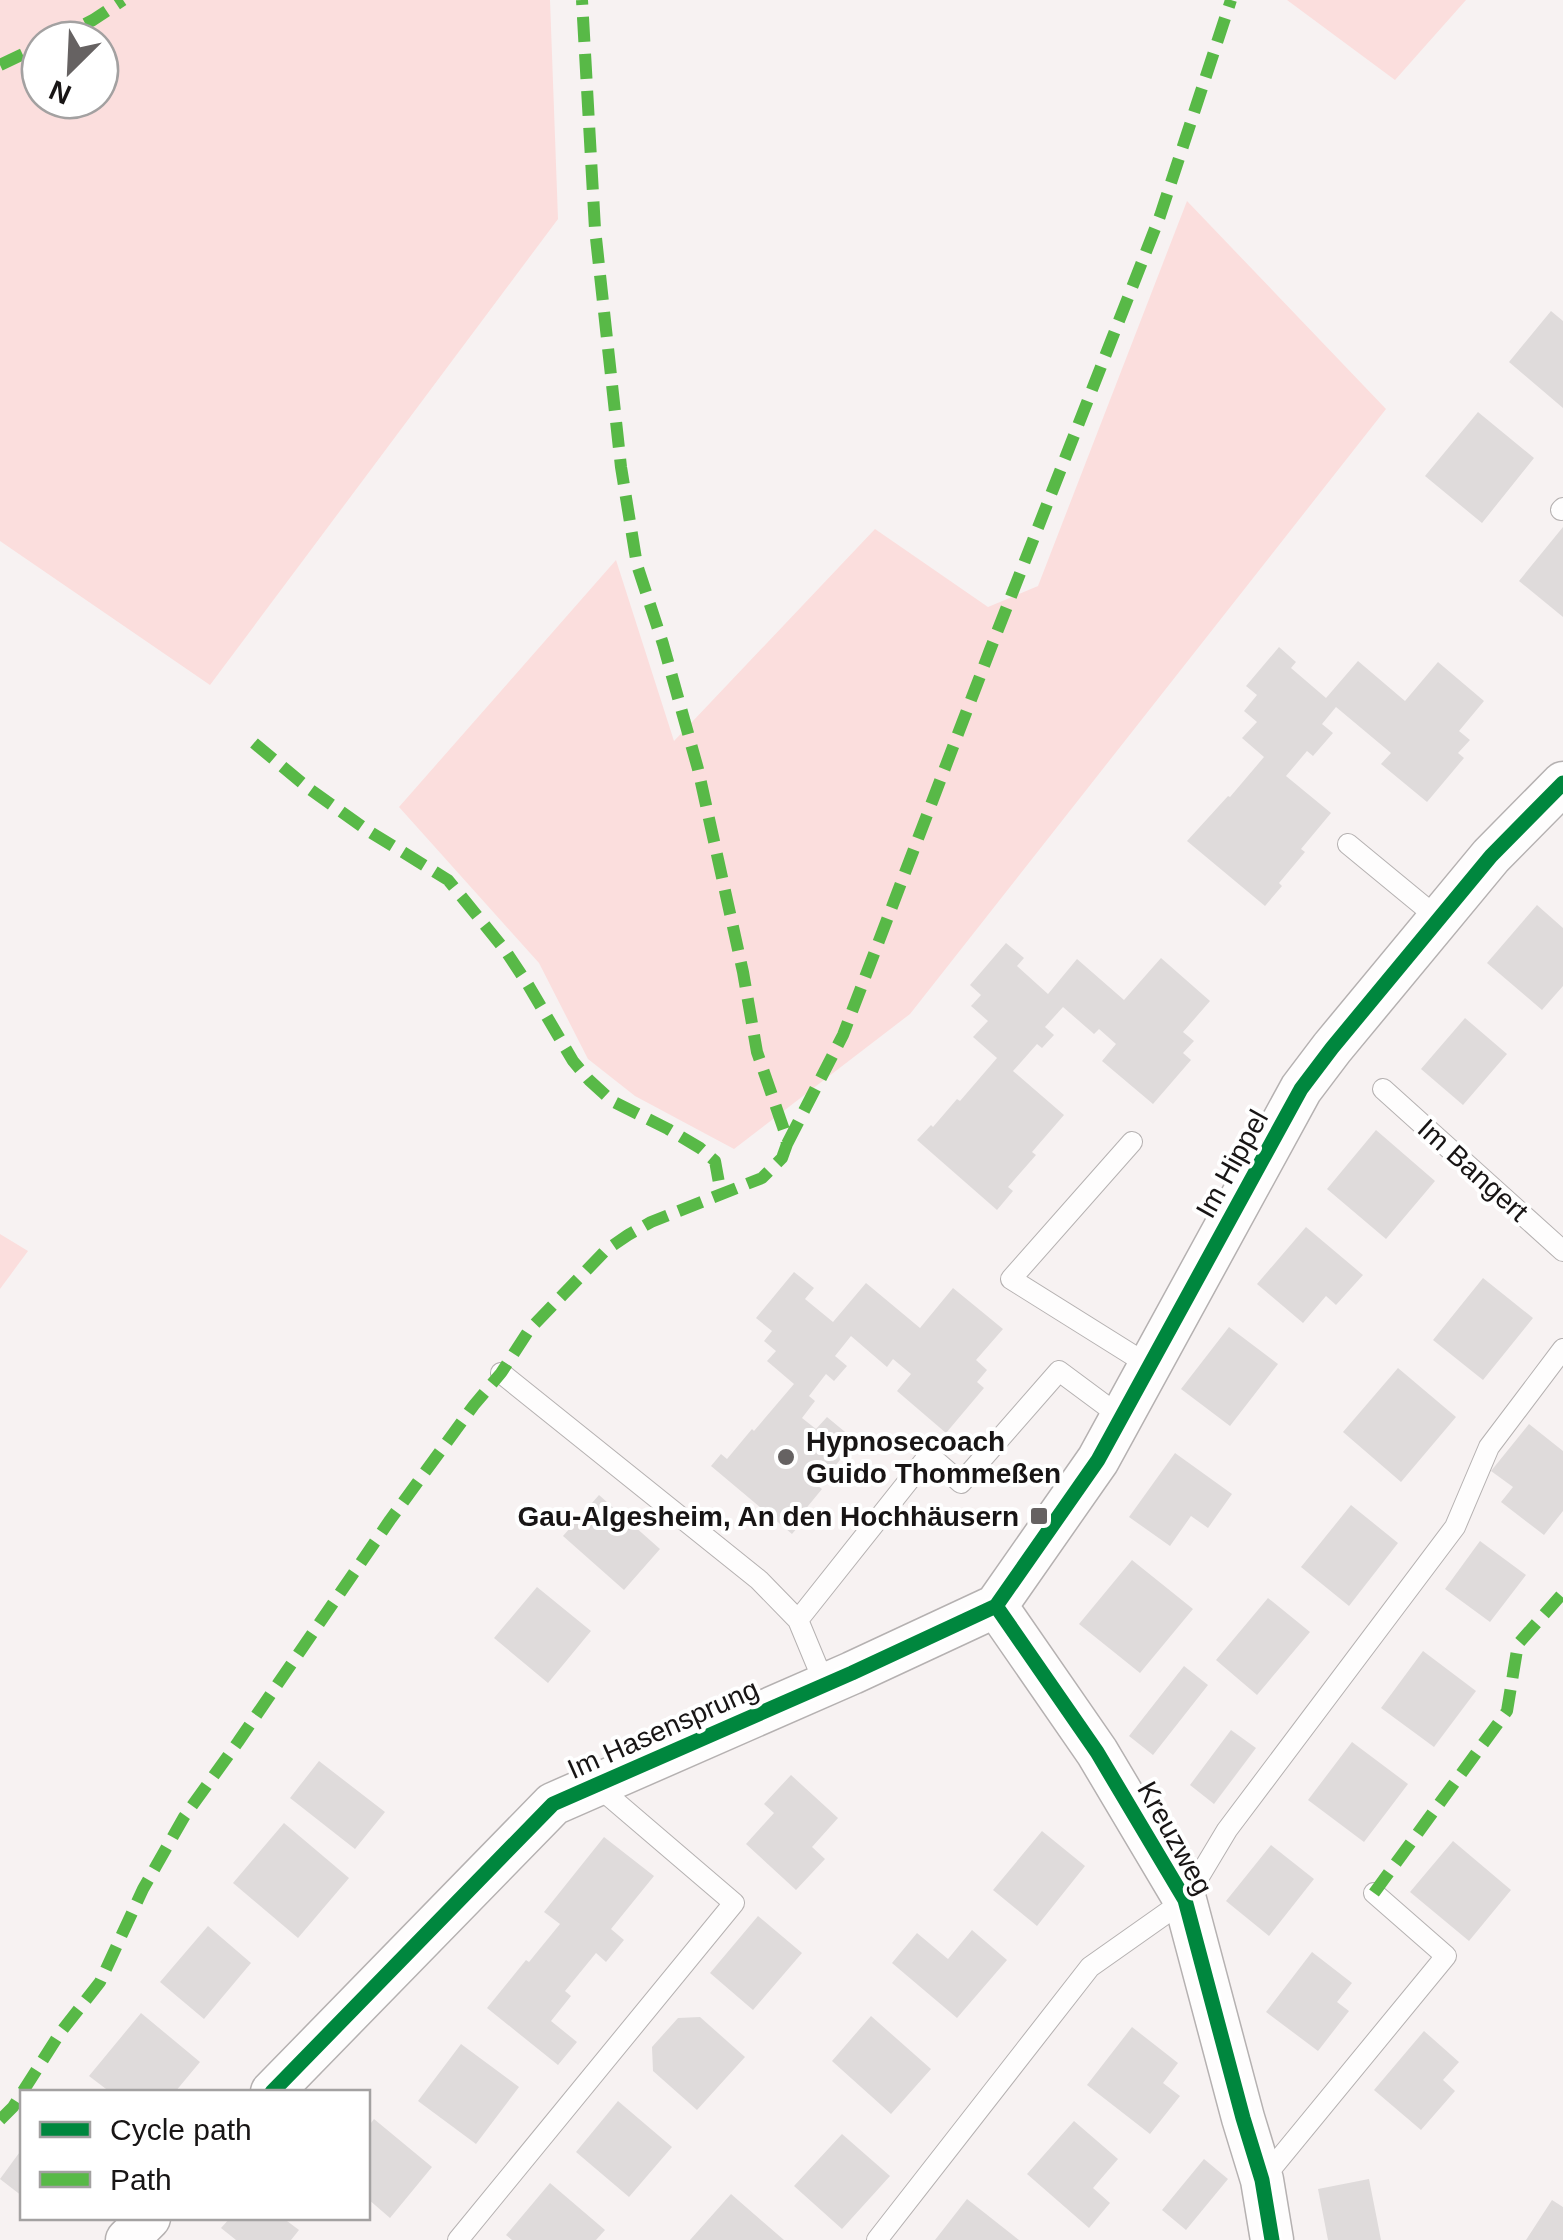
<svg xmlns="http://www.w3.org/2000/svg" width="1563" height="2240" font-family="Helvetica,sans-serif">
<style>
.green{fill:#fbdedd;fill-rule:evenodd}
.building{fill:#dfdbdb}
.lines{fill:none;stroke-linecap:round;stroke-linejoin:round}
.lane-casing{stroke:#b5b1b1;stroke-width:22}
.street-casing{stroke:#b5b1b1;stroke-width:45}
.lane{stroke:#fefdfd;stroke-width:20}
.street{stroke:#fefdfd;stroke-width:42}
.quiet{stroke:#58b947;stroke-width:12;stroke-dasharray:25 12;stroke-linecap:butt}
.cycleway-casing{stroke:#fff;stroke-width:21}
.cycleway{stroke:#00873e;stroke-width:15}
.poi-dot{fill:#666262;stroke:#fff;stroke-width:4}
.labels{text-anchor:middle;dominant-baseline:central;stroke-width:8;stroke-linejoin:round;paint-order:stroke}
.street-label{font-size:28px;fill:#181515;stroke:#fff}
.poi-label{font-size:28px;font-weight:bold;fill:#181515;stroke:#fff;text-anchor:start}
</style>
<rect width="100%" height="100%" fill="#f7f2f2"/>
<!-- green -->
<path class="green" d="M 0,0 L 550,0 L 558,219 L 210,685 L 0,541 ZM 100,40 L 100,100 L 40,100 L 40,40 Z
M 1287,0 L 1466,0 L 1395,80 Z
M 1187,201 L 1386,409 L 910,1014 L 734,1149 L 635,1096 L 588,1059 L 539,963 L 399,807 L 616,560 L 674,741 L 875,529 L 988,607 L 1038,586 Z
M 0,1234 L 28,1251 L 0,1289 Z"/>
<!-- building -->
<path class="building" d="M 1551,311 L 1563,321 L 1563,408 L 1509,362 Z
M 1478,412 L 1534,458 L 1482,523 L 1425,476 Z
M 1563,527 L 1563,617 L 1519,581 Z
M 1279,647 L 1296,662 L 1291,668 L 1326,698 L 1358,661 L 1405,701 L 1438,662 L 1484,701 L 1459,731 L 1470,740 L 1458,753 L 1464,758 L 1427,802 L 1381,764 L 1391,753 L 1336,707 L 1322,724 L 1333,733 L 1313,756 L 1307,751 L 1286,776 L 1331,813 L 1301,849 L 1305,852 L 1279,883 L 1282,886 L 1265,906 L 1187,841 L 1228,796 L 1230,797 L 1264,757 L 1242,738 L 1257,722 L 1244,711 L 1257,695 L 1246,686 Z
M 1537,905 L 1563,928 L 1563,986 L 1542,1010 L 1487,963 Z
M 1006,943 L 1024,958 L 1017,966 L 1048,994 L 1077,959 L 1124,1000 L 1161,958 L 1210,1001 L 1183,1032 L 1194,1041 L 1183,1053 L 1191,1060 L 1153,1104 L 1102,1061 L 1116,1044 L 1099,1029 L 1094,1034 L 1063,1007 L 1045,1027 L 1054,1035 L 1042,1048 L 1037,1044 L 1013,1071 L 1064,1115 L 1032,1152 L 1036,1155 L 1008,1187 L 1013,1191 L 997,1210 L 917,1140 L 931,1125 L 933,1127 L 957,1099 L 960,1101 L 997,1058 L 973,1037 L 988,1021 L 971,1006 L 981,995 L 970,985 Z
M 1465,1018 L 1507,1054 L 1463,1105 L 1421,1069 Z
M 1376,1130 L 1435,1181 L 1386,1239 L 1327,1189 Z
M 1306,1227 L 1363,1275 L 1336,1305 L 1326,1296 L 1303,1323 L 1257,1284 Z
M 794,1272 L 814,1288 L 805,1299 L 833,1322 L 866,1283 L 920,1328 L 953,1288 L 1003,1329 L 976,1360 L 987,1370 L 977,1382 L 984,1388 L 946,1433 L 897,1391 L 911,1374 L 893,1359 L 887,1367 L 851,1336 L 835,1356 L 847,1366 L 834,1381 L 826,1374 L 809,1396 L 815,1401 L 802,1418 L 816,1429 L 827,1417 L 856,1441 L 818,1486 L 822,1489 L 799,1517 L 803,1521 L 792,1534 L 711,1466 L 721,1454 L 727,1459 L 752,1429 L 754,1431 L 794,1384 L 767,1361 L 776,1351 L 764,1341 L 772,1331 L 756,1318 Z
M 1483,1278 L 1533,1318 L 1483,1380 L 1433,1340 Z
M 1229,1327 L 1278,1364 L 1230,1426 L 1181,1389 Z
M 1398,1368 L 1456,1417 L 1401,1482 L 1343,1432 Z
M 1529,1424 L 1563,1451 L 1563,1511 L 1544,1535 L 1501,1502 L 1513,1487 L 1491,1471 Z
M 1175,1453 L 1232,1494 L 1208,1528 L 1191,1516 L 1170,1546 L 1129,1517 Z
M 599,1495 L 660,1549 L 624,1590 L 563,1536 Z
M 1351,1505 L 1398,1543 L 1349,1606 L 1301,1567 Z
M 1480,1541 L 1526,1575 L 1490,1622 L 1445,1589 Z
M 1132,1560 L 1193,1609 L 1140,1673 L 1079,1624 Z
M 537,1587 L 591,1631 L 548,1683 L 494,1638 Z
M 1268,1598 L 1310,1632 L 1257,1695 L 1216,1660 Z
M 1423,1651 L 1476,1691 L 1434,1747 L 1381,1708 Z
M 1184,1666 L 1208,1685 L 1153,1755 L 1129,1736 Z
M 1231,1730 L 1256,1748 L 1214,1804 L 1190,1785 Z
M 1352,1742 L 1408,1784 L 1364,1842 L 1308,1800 Z
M 319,1761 L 385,1812 L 355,1849 L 290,1798 Z
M 791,1775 L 838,1818 L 812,1847 L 825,1859 L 796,1890 L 746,1844 L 774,1813 L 764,1804 Z
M 284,1823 L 349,1878 L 298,1938 L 233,1883 Z
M 1042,1831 L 1085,1866 L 1037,1926 L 993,1890 Z
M 604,1837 L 654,1876 L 611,1929 L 624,1940 L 606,1962 L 596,1953 L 565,1991 L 571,1996 L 551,2021 L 577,2042 L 558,2065 L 487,2008 L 526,1960 L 529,1962 L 560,1924 L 544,1912 Z
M 1453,1841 L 1511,1890 L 1469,1941 L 1410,1892 Z
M 1271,1845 L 1314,1879 L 1269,1936 L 1226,1901 Z
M 758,1916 L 802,1953 L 753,2010 L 710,1973 Z
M 208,1926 L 251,1963 L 204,2019 L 160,1982 Z
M 972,1930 L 1007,1960 L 957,2018 L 892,1963 L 917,1933 L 948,1959 Z
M 1312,1952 L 1352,1983 L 1337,2002 L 1349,2011 L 1318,2051 L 1266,2012 Z
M 141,2013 L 200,2062 L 175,2092 L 110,2092 L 89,2076 Z
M 871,2016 L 931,2069 L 891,2114 L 832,2061 Z
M 700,2017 L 745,2057 L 697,2110 L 653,2071 L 652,2047 L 678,2018 Z
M 1132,2027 L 1178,2063 L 1163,2083 L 1180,2096 L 1150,2134 L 1087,2085 Z
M 1424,2031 L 1459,2062 L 1443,2080 L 1455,2091 L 1421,2130 L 1374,2090 Z
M 461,2044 L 519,2087 L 476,2144 L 418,2101 Z
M 618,2101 L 672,2147 L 629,2197 L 576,2152 Z
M 374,2119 L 432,2167 L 390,2218 L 368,2199 L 368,2127 Z
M 1074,2121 L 1118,2159 L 1093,2188 L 1110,2203 L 1089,2228 L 1027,2174 Z
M 842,2134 L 890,2176 L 842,2229 L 794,2186 Z
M 22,2149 L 22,2196 L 0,2179 Z
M 1204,2159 L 1228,2179 L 1186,2230 L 1162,2210 Z
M 1369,2179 L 1381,2240 L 1328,2240 L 1318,2189 Z
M 550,2183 L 605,2230 L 596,2240 L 512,2240 L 506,2235 Z
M 731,2194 L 784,2240 L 690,2240 Z
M 967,2199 L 1019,2240 L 935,2240 Z
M 1552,2200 L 1563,2207 L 1563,2240 L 1526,2240 Z
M 230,2218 L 283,2218 L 299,2230 L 291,2240 L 236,2240 L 221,2228 Z"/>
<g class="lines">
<!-- lane casing -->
<g class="lane-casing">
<path id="lane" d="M 1561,510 L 1563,508
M 1348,844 L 1439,919
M 1383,1089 L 1563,1251
M 1132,1142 L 1011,1279 L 1150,1366
M 501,1373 L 759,1580 L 798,1620 L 825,1685
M 798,1620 L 929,1455 L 961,1483 L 1059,1371 L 1121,1417
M 1262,2180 L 1446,1956 L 1374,1893
M 458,2240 L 734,1903 L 596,1785
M 877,2240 L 1090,1967 L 1185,1900 L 1227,1830 L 1455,1527 L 1489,1447 L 1563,1349"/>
</g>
<!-- street casing -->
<g class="street-casing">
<path id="street" d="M 996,1606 L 1098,1460 L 1301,1089 L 1332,1048 L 1491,856 L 1563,783
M 996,1606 L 1097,1752 L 1185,1900 L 1243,2118 L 1262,2180 L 1272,2240
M 272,2092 L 553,1804 L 852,1673 L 996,1606
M 127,2240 L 149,2218"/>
</g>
<!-- lane -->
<use href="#lane" class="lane"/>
<!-- street -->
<use href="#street" class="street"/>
<!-- quiet -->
<path class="quiet" d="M 52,40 L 93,20 L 123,0
M 0,65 L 40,46
M 254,743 L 308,788 L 367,830 L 448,880 L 505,950 L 527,983 L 573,1061 L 589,1080 L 612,1101 L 668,1129 L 700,1148 L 715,1161 L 721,1194
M 787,1144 L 843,1035 L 990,650 L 1160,216 L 1231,0
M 1374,1893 L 1507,1711 L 1518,1644 L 1563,1593
M 0,2120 L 13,2107 L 60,2033 L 100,1982 L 143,1889 L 184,1817 L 238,1742 L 390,1520 L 474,1405 L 501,1373 L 529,1330 L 606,1250 L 628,1235 L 651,1222 L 762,1178 L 782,1158 L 787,1144 L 784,1130 L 757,1052 L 743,972 L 698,769 L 663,644 L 637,565 L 621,467 L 595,229 L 582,0"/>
<!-- cycleway casing -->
<g class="cycleway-casing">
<path id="cycleway" d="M 996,1606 L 1098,1460 L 1301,1089 L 1332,1048 L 1491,856 L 1563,783
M 996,1606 L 1097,1752 L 1185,1900 L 1243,2118 L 1262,2180 L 1272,2240
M 272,2092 L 553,1804 L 852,1673 L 996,1606"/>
</g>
<!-- cycleway -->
<use href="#cycleway" class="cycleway"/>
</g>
<!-- markers -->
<g class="poi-dot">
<circle cx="786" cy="1457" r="10"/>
<rect x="1029" y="1506" width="20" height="20" rx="5"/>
</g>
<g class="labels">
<!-- street labels -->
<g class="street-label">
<text transform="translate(1232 1164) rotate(-61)">Im Hippel</text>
<text transform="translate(1473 1170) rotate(42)">Im Bangert</text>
<text transform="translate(663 1729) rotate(-24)">Im Hasensprung</text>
<text transform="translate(1175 1838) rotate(61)">Kreuzweg</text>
</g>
<!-- poi labels -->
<g class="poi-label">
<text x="806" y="1441">Hypnosecoach<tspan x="806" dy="32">Guido Thommeßen</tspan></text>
<text x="1019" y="1516" text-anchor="end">Gau-Algesheim, An den Hochhäusern</text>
</g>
</g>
<!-- legend -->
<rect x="20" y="2090" width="350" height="130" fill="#ffffff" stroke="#a3a1a1" stroke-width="2.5"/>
<rect x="40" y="2122" width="50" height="15" fill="#00873e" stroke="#a3a1a1" stroke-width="2.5"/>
<text x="110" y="2140" font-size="30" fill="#181515">Cycle path</text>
<rect x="40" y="2172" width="50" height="15" fill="#58b947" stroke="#a3a1a1" stroke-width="2.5"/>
<text x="110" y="2190" font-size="30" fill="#181515">Path</text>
<!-- north arrow -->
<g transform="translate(70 70) rotate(204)"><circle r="48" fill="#ffffff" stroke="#a3a1a1" stroke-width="2.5"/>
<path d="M0-8L18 38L0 25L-18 38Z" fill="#666262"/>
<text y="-15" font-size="28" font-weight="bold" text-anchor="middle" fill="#181515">N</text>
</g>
</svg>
